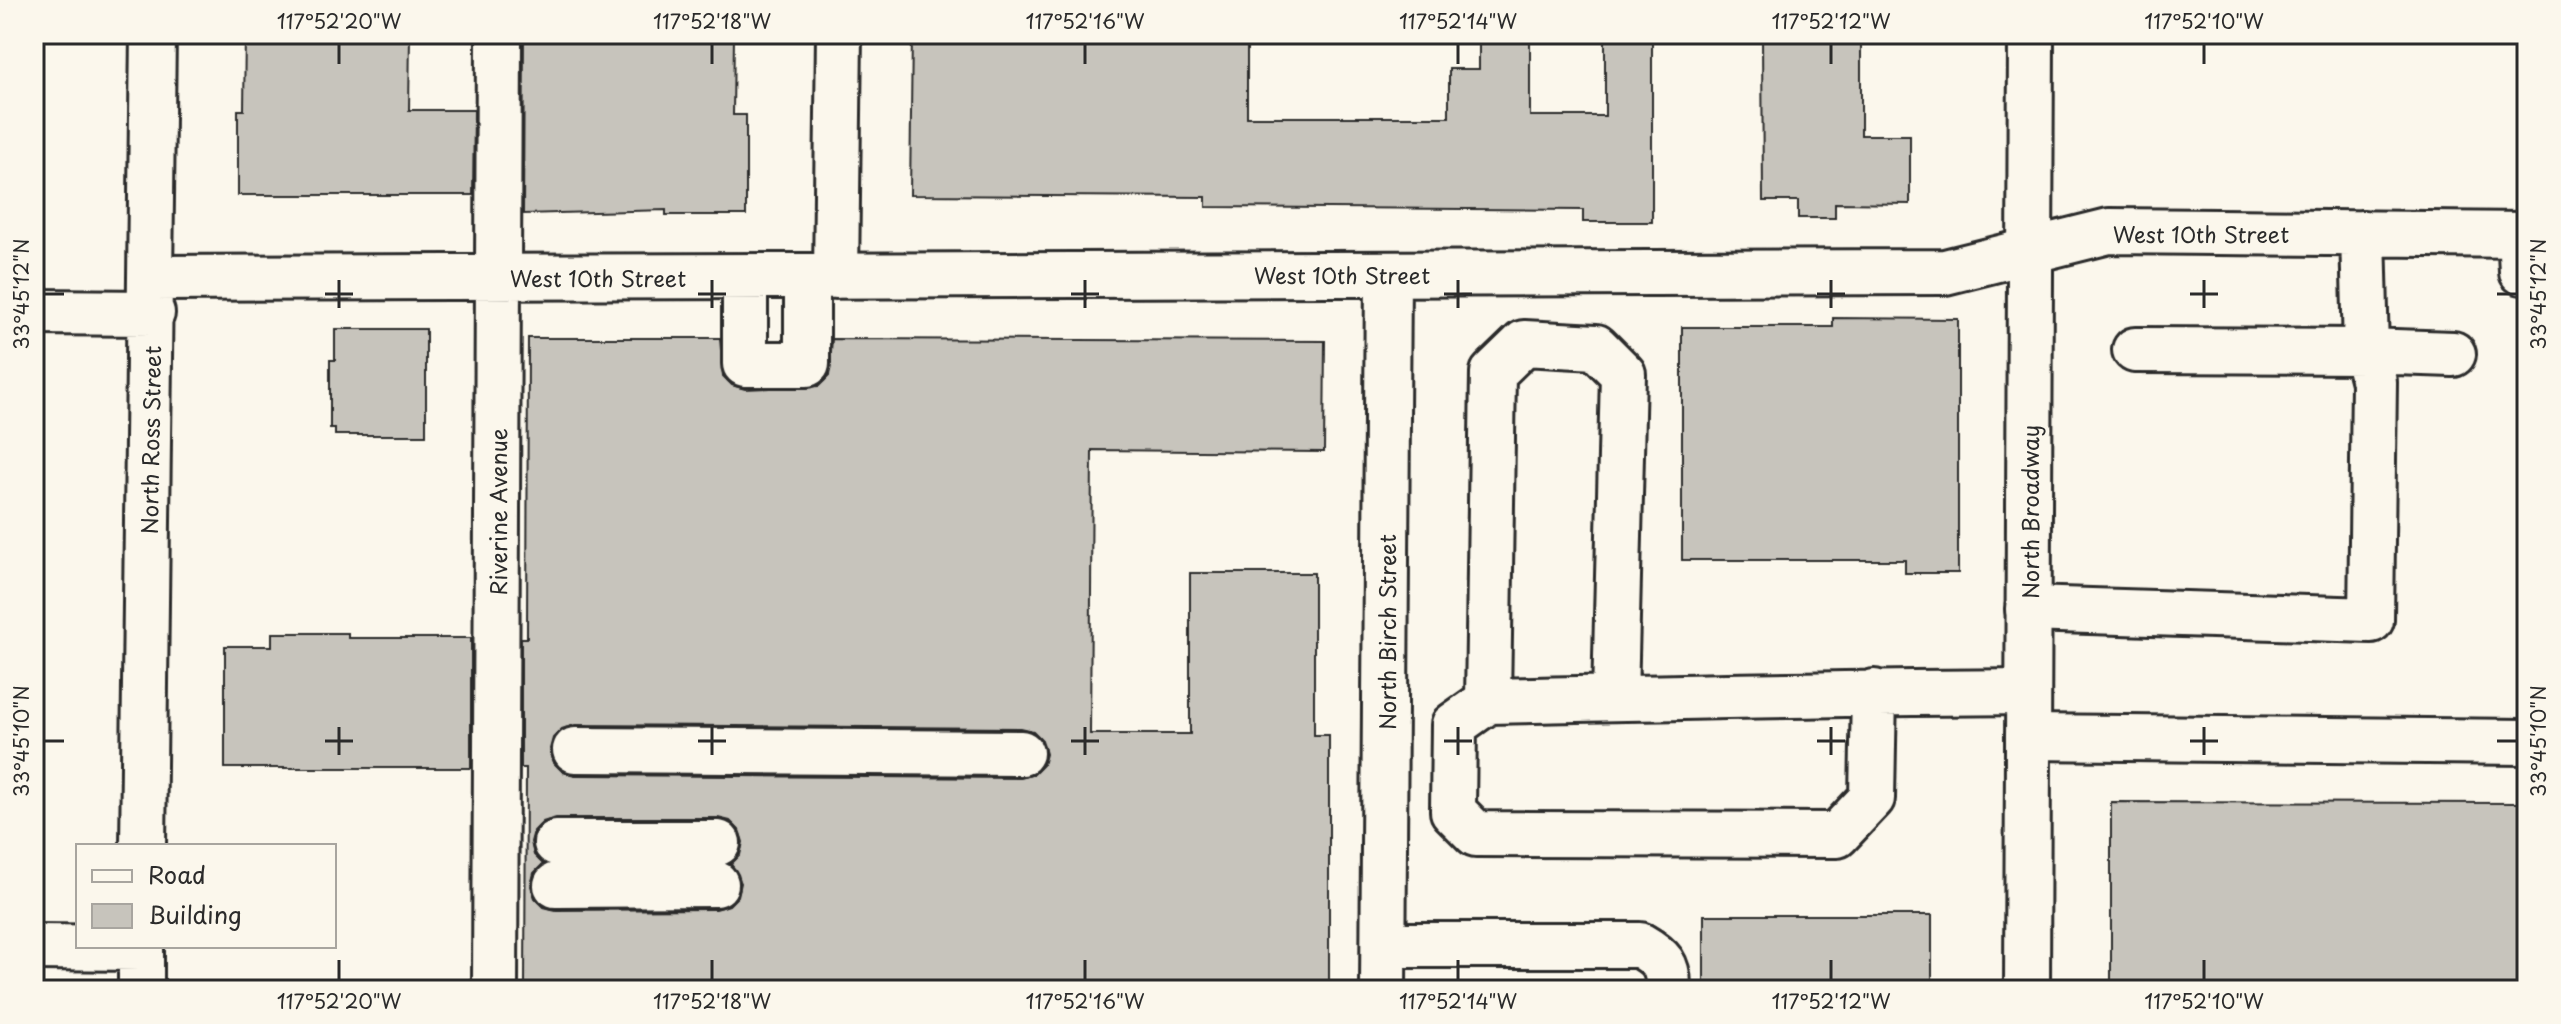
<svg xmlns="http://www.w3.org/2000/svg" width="2561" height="1024" font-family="'Playpen Sans',sans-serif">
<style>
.building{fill:#c7c4bc;stroke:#2b2b2b;stroke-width:2;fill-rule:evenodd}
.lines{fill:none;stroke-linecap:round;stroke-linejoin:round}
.minor-casing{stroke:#2b2b2b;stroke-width:50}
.major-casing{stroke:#2b2b2b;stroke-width:50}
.minor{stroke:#fbf7ec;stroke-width:44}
.major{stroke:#fbf7ec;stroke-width:44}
.ticks{fill:none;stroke:#2b2b2b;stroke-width:3}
.labels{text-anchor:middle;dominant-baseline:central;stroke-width:7;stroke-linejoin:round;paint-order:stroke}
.street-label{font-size:22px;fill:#2b2b2b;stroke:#fbf7ec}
.neatline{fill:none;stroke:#2b2b2b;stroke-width:3}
.ticks-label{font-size:20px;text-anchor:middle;fill:#2b2b2b}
</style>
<rect width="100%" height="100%" fill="#fbf7ec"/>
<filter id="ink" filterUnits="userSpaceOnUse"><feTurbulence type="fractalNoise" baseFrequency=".0125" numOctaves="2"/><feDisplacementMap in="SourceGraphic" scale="16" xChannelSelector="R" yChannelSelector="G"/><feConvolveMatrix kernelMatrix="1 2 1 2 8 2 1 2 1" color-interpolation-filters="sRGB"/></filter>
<g filter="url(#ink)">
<!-- building -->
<path class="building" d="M 245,34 L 410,34 L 409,110 L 474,110 L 473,195 L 238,195 L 238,110 L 244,110 Z
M 524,34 L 734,34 L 733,115 L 746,115 L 746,215 L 666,215 L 666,210 L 523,214 Z
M 912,34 L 1247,34 L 1247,117 L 1449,117 L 1449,69 L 1479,69 L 1479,34 L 1530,34 L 1530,116 L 1605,116 L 1605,34 L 1652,34 L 1652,222 L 1583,222 L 1583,210 L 1206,207 L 1206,197 L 910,195 Z
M 1762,34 L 1861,34 L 1861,135 L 1910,135 L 1910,204 L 1835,203 L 1835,218 L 1798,218 L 1798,201 L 1763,201 Z
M 1833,318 L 1958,319 L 1958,573 L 1905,573 L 1905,560 L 1682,560 L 1682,327 L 1833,327 Z
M 335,329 L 426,329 L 426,435 L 335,435 L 335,428 L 330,428 L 330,360 L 335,360 Z
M 528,338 L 720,338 L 723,376 L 732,385 L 745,389 L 819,386 L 829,376 L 832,339 L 1325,341 L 1324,452 L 1092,450 L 1090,734 L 1190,734 L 1190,573 L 1314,573 L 1314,735 L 1329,735 L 1329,990 L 525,990 L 526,768 L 521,768 L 521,638 L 527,638 ZM 575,725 L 1021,728 L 1033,731 L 1042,740 L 1046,754 L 1043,765 L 1034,774 L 1021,778 L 575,775 L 563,772 L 554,763 L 550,749 L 553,738 L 562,729 ZM 556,818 L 718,818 L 730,821 L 739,830 L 743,842 L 740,855 L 731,864 L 741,883 L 738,896 L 729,905 L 716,909 L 556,910 L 544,907 L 535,898 L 531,886 L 534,873 L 543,864 L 534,855 L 531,842 L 534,831 L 543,822 Z
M 272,633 L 348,633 L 348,638 L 471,638 L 471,768 L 225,768 L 225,646 L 272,646 Z
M 2111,802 L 2527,803 L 2527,990 L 2111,990 Z
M 1704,915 L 1932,915 L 1932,990 L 1704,990 Z"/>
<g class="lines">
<!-- minor casing -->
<g class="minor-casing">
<path id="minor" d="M 2363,233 L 2366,351 L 2453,354
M 2520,235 L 2522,272
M 836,276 L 839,34
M 745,277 L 745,364 L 807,364 L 807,276
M 152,278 L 1945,272 L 2109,231 L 2527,235
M 34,312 L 152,313
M 2028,609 L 2371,620 L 2374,382 L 2366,351 L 2135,350
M 1874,692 L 1872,798 L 1837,835 L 1476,834 L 1453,811 L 1454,725 L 1488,701 C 1668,697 1848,693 2028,692
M 1488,701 L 1493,373 L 1524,343 L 1596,347 L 1623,374 L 1615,698
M 2028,737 L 2527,742
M 575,750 L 1021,753
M 556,843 L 718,843
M 143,846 L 153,34
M 556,885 L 716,884
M 1384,945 L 1640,945 C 1661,957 1669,965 1668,990
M 141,946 L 141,990
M 34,947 L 141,948
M 495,990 L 499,34
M 1383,990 L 1388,274"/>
</g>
<!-- major casing -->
<g class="major-casing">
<path id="major" d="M 2027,990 L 2031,34"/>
</g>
<!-- minor -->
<use href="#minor" class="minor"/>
<!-- major -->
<use href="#major" class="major"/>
</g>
</g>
<!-- ticks -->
<path class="ticks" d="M 339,44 L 339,64M 712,44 L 712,64M 1085,44 L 1085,64M 1458,44 L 1458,64M 1831,44 L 1831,64M 2204,44 L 2204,64M 339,280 L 339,308M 712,280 L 712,308M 1085,280 L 1085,308M 1458,280 L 1458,308M 1831,280 L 1831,308M 2204,280 L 2204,308M 44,294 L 64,294M 325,294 L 353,294M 698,294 L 726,294M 1071,294 L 1099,294M 1444,294 L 1472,294M 1817,294 L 1845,294M 2190,294 L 2218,294M 2497,294 L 2517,294M 339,727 L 339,755M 712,727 L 712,755M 1085,727 L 1085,755M 1458,727 L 1458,755M 1831,727 L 1831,755M 2204,727 L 2204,755M 44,741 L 64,741M 325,741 L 353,741M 698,741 L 726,741M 1071,741 L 1099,741M 1444,741 L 1472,741M 1817,741 L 1845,741M 2190,741 L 2218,741M 2497,741 L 2517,741M 339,960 L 339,980M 712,960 L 712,980M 1085,960 L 1085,980M 1458,960 L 1458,980M 1831,960 L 1831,980M 2204,960 L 2204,980"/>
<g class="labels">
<!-- street labels -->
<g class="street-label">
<text x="2201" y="233">West 10th Street</text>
<text x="1342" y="274">West 10th Street</text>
<text x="598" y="277">West 10th Street</text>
<text transform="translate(150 440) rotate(-89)">North Ross Street</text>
<text transform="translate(497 512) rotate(-90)">Riverine Avenue</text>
<text transform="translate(2029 512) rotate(-90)">North Broadway</text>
<text transform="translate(1386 632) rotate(-90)">North Birch Street</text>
</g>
</g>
<!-- margin -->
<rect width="2561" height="1024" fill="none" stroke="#fbf7ec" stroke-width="88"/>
<!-- legend -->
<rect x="76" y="844" width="260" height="104" fill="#fbf7ec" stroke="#a8a59f" stroke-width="2"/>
<rect x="92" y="870" width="40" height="12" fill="#fbf7ec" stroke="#a8a59f" stroke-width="2"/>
<text x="148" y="884" font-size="24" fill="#2b2b2b">Road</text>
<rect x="92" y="904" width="40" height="24" fill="#c7c4bc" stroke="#a8a59f" stroke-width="2"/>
<text x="148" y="924" font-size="24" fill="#2b2b2b">Building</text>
<rect x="44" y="44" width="2473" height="936" class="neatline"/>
<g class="ticks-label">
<text x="339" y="29">117°52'20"W</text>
<text x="712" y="29">117°52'18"W</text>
<text x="1085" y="29">117°52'16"W</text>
<text x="1458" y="29">117°52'14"W</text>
<text x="1831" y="29">117°52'12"W</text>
<text x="2204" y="29">117°52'10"W</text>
<text transform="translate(22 294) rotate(-90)" y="7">33°45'12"N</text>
<text transform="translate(2539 294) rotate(-90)" y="7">33°45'12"N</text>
<text transform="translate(22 741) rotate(-90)" y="7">33°45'10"N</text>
<text transform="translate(2539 741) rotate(-90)" y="7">33°45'10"N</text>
<text x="339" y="1009">117°52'20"W</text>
<text x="712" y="1009">117°52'18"W</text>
<text x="1085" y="1009">117°52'16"W</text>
<text x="1458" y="1009">117°52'14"W</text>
<text x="1831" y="1009">117°52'12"W</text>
<text x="2204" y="1009">117°52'10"W</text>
</g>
</svg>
